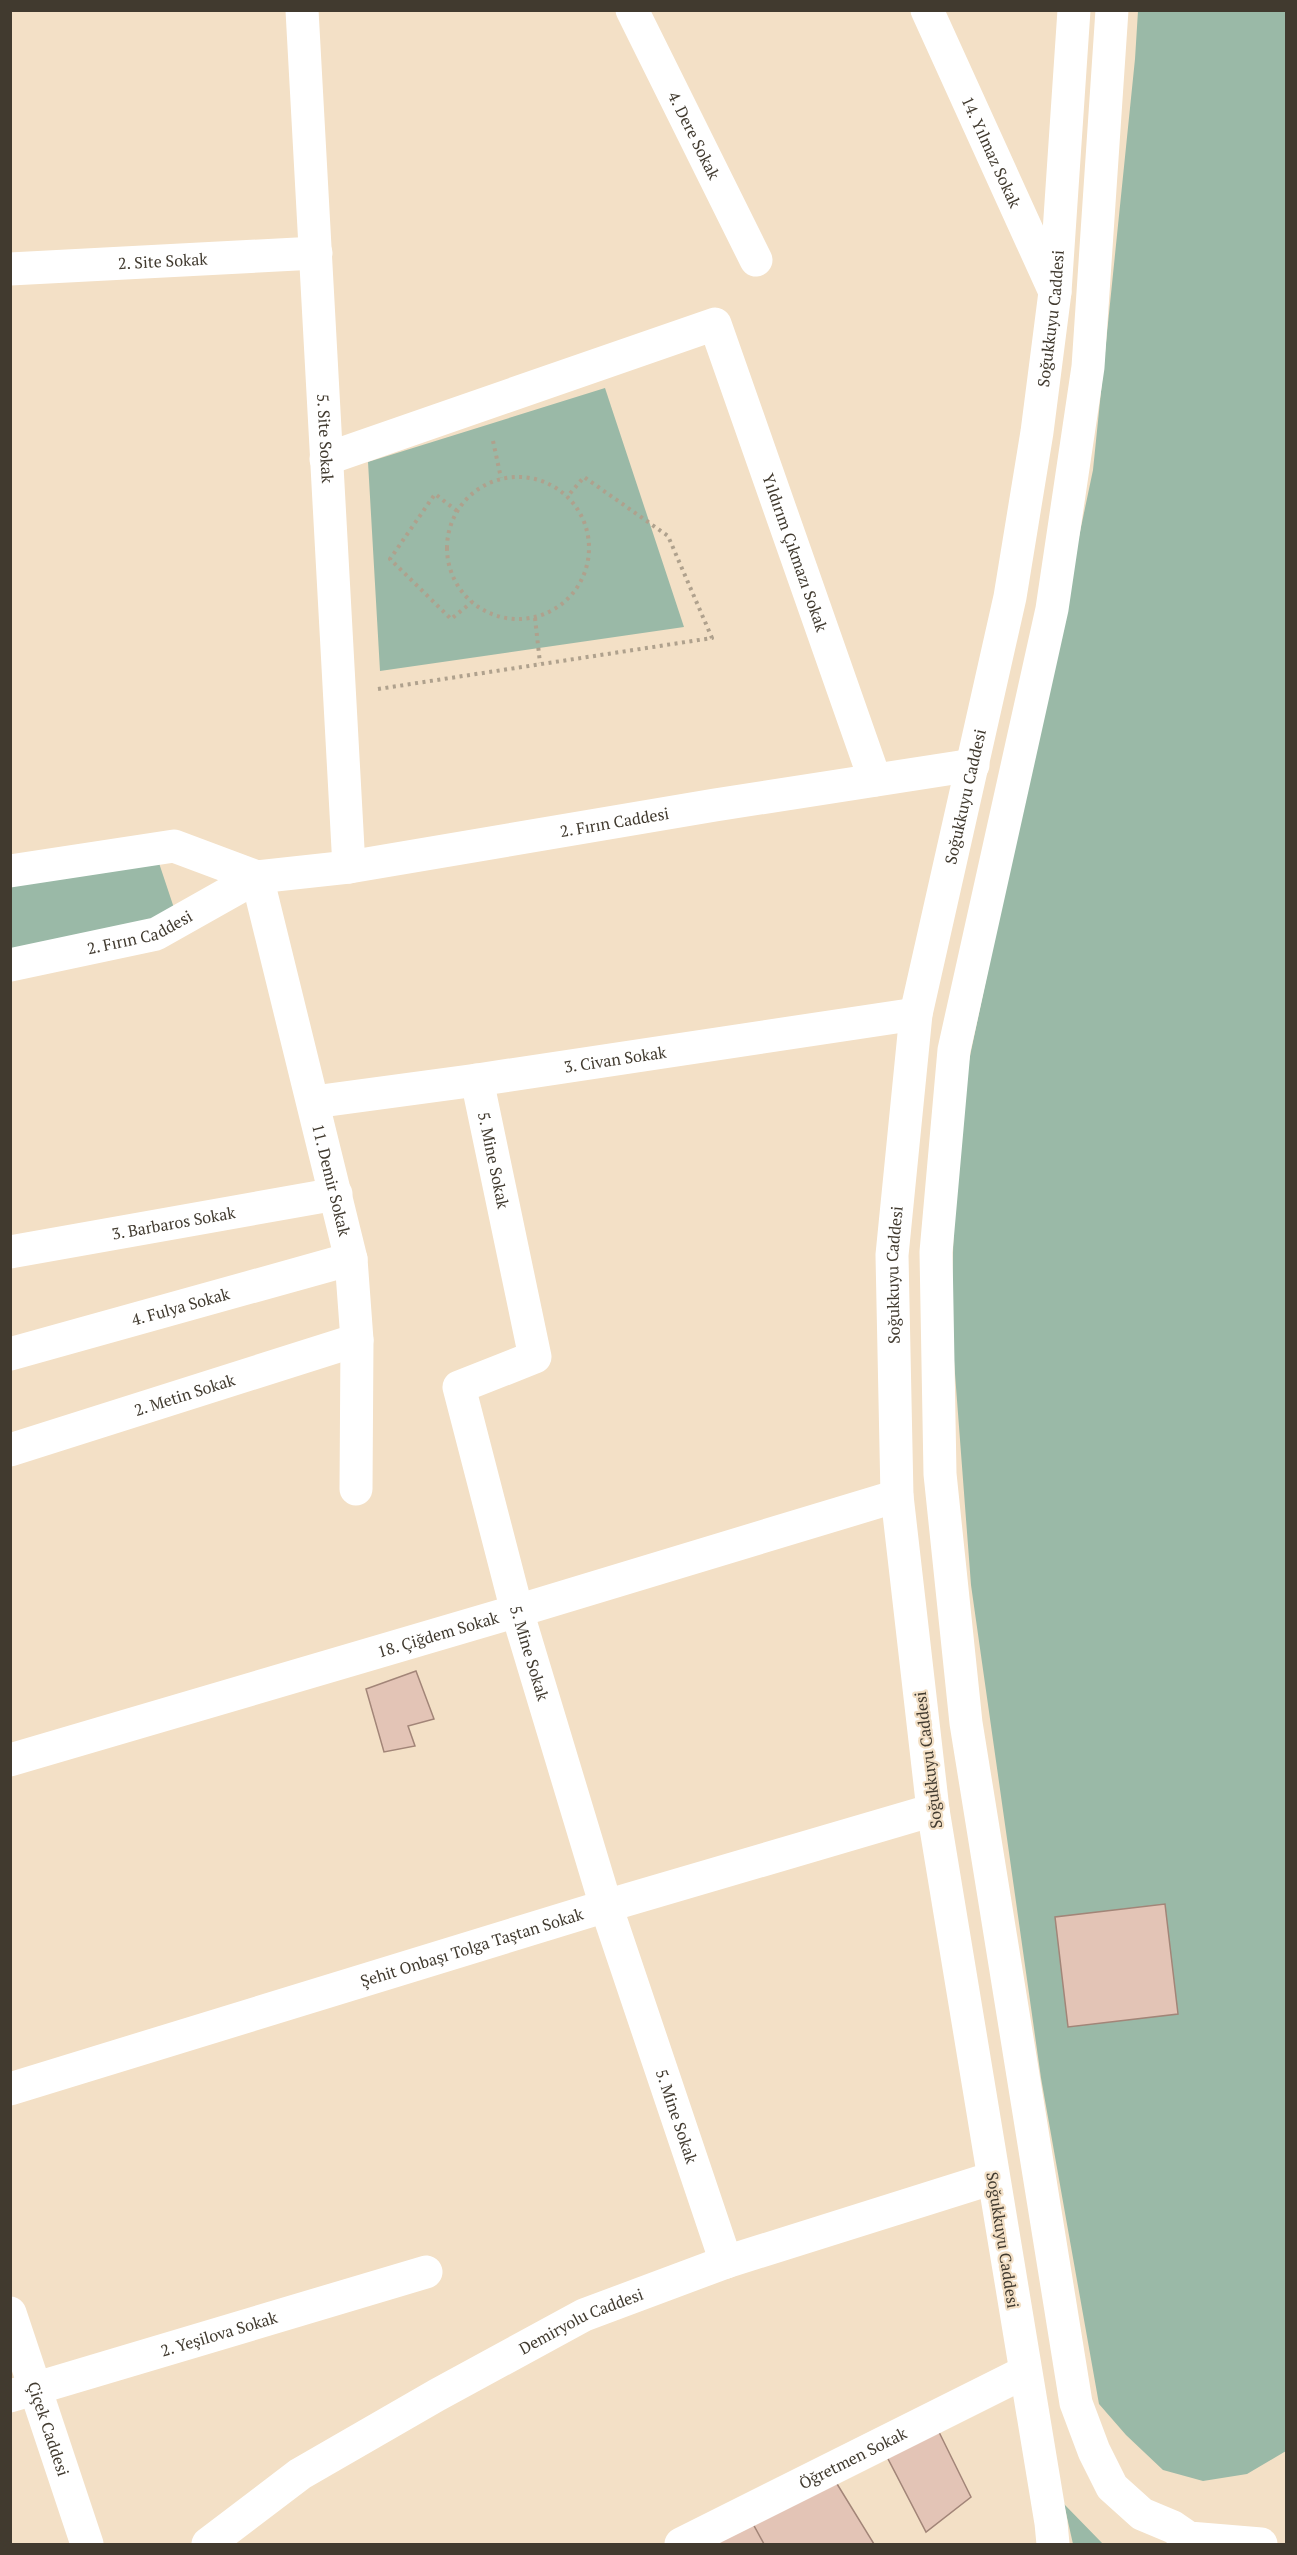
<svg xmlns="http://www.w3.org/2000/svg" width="1297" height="2555" font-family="'PT Serif',serif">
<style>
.green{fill:#9ab9a7}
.building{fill:#e3c4b6;stroke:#a28578;stroke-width:1.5}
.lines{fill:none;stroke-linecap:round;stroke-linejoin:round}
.path{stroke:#afa18d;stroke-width:4;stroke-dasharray:3 4.5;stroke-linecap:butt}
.minor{stroke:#fff;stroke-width:33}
.primary{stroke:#fff;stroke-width:33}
.labels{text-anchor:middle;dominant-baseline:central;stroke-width:4.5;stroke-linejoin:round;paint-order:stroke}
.street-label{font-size:16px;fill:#413a2f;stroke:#f3e0c6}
</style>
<rect width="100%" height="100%" fill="#f3e0c6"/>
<!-- green -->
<path class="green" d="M 1138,11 L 1286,11 L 1286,2451 L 1247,2474 L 1203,2481 L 1163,2470 L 1126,2435 L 1099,2404 L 1041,2078 L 971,1585 L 951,1321 L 957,1118 L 1093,470 L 1135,59 Z
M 605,388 L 684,627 L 380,671 L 368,462 Z
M 156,854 L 177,917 L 11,961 L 11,876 Z
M 1064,2504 L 1103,2544 L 1104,2544 L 1073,2544 Z"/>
<!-- building -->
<path class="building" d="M 416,1671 L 434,1719 L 408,1726 L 415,1746 L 384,1752 L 366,1689 Z
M 1165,1904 L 1178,2014 L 1068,2027 L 1055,1917 Z
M 936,2426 L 971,2497 L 926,2532 L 885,2453 Z
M 834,2479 L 874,2544 L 764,2544 L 752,2522 Z
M 752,2522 L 764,2544 L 705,2544 Z"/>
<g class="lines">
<!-- path -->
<path class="path" d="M 493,441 L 501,478
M447 548a71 71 0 1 1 142 0a71 71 0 1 1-142 0Z
M 457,511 L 435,494 L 390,559 L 451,619 L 472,602
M 535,618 L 540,663
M 378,689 L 712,638 L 668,536 L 584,477 L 567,497"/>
<!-- minor -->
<g class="minor">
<path id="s1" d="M 302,10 L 349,867"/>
<path id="s2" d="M 632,10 L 756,260"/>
<path id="s3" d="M 927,10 L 1055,292"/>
<path id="s4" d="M 10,269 L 316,253"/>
<path id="s5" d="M 326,459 L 715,324 L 875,780"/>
<path d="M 10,871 L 174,846 L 257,877"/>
<path id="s6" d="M 257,877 L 351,1259 L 357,1340 L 356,1489"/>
<path id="s7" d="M 10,965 L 156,934 L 257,877 L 349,867 L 715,805 L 973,765"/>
<path id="s8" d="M 477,1080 L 535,1357 L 459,1387 L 517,1611 L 606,1906 L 726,2262"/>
<path id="s9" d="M 314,1102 L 477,1080 L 916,1014"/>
<path id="s10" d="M 10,1252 L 336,1194"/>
<path id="s11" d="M 10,1354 L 351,1259"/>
<path id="s12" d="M 10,1450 L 357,1340"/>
<path id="s13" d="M 10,1760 L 517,1611 L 897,1496"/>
<path id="s14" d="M 10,2089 L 606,1906 L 933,1810"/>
<path id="s15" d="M 10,2313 L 87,2544"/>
<path id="s16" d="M 10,2396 L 426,2272"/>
<path id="s17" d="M 208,2544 L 300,2474 L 437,2395 L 584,2315 L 726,2262 L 993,2178"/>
<path id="s18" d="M 681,2544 L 1025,2372"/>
</g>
<!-- primary -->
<g class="primary">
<path d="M 1112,10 L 1088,367 L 1052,609 L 954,1050 L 936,1252 L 940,1474 L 966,1723 L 1076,2403 L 1094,2451 L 1112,2487 L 1142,2514 L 1173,2527 L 1189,2538 L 1261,2544"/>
<path id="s19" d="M 1053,2544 L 1051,2523 L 933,1810 L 897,1496 L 892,1255 L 916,1014 L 1010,597 L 1037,432 L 1055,292 L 1074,10"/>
</g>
</g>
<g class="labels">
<!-- street labels -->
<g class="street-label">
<text stroke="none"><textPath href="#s2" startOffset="140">4. Dere Sokak</textPath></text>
<text stroke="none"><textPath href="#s3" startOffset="156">14. Yılmaz Sokak</textPath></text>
<text stroke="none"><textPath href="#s4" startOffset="153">2. Site Sokak</textPath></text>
<text stroke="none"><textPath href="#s19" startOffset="2252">Soğukkuyu Caddesi</textPath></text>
<text stroke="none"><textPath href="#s1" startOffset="429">5. Site Sokak</textPath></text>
<text stroke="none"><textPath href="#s5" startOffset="654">Yıldırım Çıkmazı Sokak</textPath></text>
<text stroke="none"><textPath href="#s19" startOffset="1766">Soğukkuyu Caddesi</textPath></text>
<text stroke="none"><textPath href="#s7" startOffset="627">2. Fırın Caddesi</textPath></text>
<text stroke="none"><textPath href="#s7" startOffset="134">2. Fırın Caddesi</textPath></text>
<text stroke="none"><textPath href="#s9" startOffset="304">3. Civan Sokak</textPath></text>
<text stroke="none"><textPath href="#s8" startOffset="82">5. Mine Sokak</textPath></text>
<text stroke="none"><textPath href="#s6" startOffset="312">11. Demir Sokak</textPath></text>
<text stroke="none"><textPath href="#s10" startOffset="166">3. Barbaros Sokak</textPath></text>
<text stroke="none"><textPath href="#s19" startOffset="1281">Soğukkuyu Caddesi</textPath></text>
<text stroke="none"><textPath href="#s11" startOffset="177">4. Fulya Sokak</textPath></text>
<text stroke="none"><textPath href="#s12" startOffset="183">2. Metin Sokak</textPath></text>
<text stroke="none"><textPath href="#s13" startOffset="446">18. Çiğdem Sokak</textPath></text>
<text stroke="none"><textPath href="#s8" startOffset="640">5. Mine Sokak</textPath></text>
<text transform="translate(928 1760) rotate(-97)">Soğukkuyu Caddesi</text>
<text stroke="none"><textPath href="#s14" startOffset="483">Şehit Onbaşı Tolga Taştan Sokak</textPath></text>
<text stroke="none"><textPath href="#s8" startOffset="1126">5. Mine Sokak</textPath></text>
<text transform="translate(1003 2240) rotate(81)">Soğukkuyu Caddesi</text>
<text stroke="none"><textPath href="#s17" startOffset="436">Demiryolu Caddesi</textPath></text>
<text stroke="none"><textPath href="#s16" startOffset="218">2. Yeşilova Sokak</textPath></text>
<text stroke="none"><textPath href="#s15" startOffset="122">Çiçek Caddesi</textPath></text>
<text stroke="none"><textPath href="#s18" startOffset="192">Öğretmen Sokak</textPath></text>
</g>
</g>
<!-- border -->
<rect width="1297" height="2555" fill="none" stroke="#413a2f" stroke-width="24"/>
</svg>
